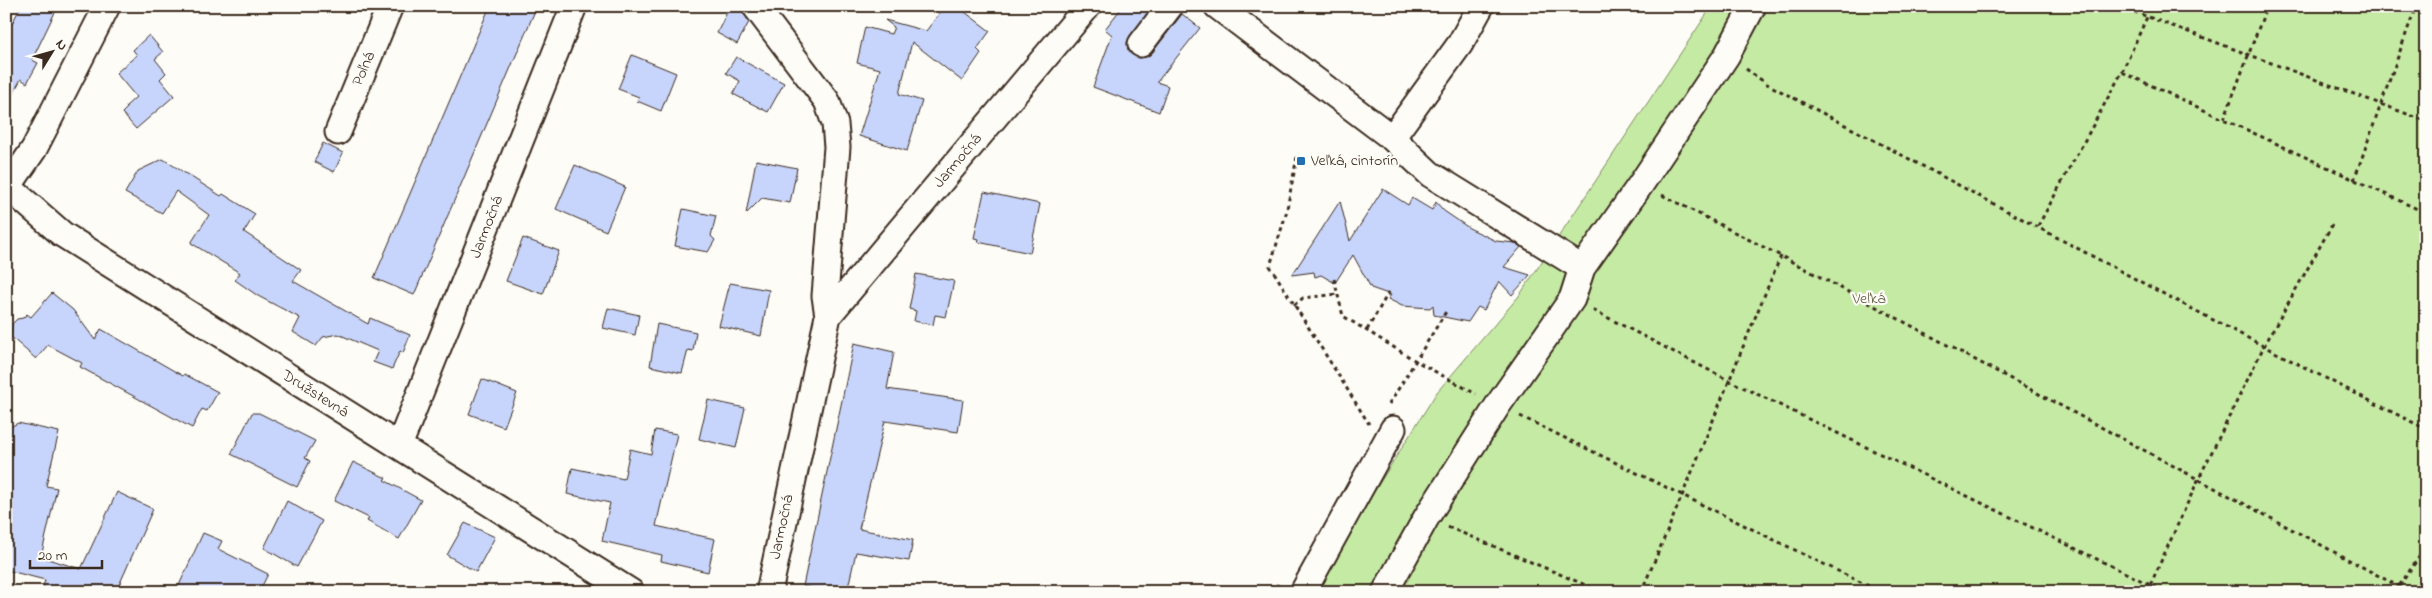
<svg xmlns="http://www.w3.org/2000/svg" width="2432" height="598" font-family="'Indie Flower',sans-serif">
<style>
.green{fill:#c5eaa4;stroke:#808a61}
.building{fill:#c7d4fb;stroke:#3b2a1e}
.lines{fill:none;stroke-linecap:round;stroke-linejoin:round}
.minor-casing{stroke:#3b2a1e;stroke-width:29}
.path{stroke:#3b2a1e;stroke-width:3;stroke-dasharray:4 4;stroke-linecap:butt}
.minor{stroke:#fdfcf7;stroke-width:25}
.poi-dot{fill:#1f6fb2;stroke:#fdfcf7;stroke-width:2}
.labels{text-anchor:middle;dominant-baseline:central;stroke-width:4.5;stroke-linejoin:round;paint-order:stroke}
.street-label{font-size:16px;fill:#3b2a1e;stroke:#fdfcf7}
.poi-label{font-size:16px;fill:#3b2a1e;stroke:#fdfcf7;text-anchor:start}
.park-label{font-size:16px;fill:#5e5a40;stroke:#fdfcf7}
</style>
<rect width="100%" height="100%" fill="#fdfcf7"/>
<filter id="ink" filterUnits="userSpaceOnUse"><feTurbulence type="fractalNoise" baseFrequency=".02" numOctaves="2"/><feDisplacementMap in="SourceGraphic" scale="10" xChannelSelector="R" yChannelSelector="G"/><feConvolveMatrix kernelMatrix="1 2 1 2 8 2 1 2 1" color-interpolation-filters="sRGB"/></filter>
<g filter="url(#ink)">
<!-- green -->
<path class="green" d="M 1712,6 L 2426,6 L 2426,592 L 1313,592 L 1319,579 L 1437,392 L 1519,296 Z"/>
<!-- building -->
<path class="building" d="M 21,6 L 58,6 L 32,60 L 38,63 L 27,83 L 21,79 L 6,107 L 6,35 Z
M 490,6 L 537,6 L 414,295 L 374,278 Z
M 730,6 L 741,6 L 749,22 L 737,44 L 717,33 Z
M 945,6 L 957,6 L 990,31 L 977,49 L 981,53 L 962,81 L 912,42 L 899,94 L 922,101 L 907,151 L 859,136 L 880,69 L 857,63 L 865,27 L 891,34 L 894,27 L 885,20 L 926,31 Z
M 1123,6 L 1152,6 L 1127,42 L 1128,50 L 1139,58 L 1146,57 L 1152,53 L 1182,14 L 1200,28 L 1157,82 L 1168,86 L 1159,112 L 1093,87 L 1112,35 L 1105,29 Z
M 149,35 L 163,52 L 155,59 L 166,73 L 160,79 L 174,96 L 136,129 L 122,113 L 127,108 L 126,106 L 136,97 L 116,73 L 137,55 L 133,50 Z
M 632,55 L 676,73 L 661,111 L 637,101 L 639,97 L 618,89 Z
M 736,57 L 784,83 L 768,112 L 733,94 L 740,81 L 726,73 Z
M 323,143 L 343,153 L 334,172 L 314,162 Z
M 163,159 L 221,196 L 223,194 L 255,214 L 244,232 L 301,270 L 293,281 L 368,324 L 370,318 L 410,335 L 403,353 L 400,351 L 392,369 L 373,362 L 378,351 L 338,334 L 323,337 L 316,346 L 293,332 L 300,318 L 258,296 L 235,280 L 240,273 L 191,243 L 209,215 L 176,191 L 162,213 L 125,193 L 138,171 Z
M 756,160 L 797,168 L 790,203 L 762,198 L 746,214 Z
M 575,165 L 625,187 L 606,231 L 556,209 Z
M 1383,189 L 1408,205 L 1412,198 L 1432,210 L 1436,202 L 1444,211 L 1469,228 L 1496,241 L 1515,243 L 1521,247 L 1504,267 L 1530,275 L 1512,295 L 1499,281 L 1484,310 L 1478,307 L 1468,322 L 1434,315 L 1433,305 L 1430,308 L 1402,306 L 1388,299 L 1391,295 L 1371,288 L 1353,255 L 1335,283 L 1321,275 L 1315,277 L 1314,272 L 1292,275 L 1340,201 L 1350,241 Z
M 984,192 L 1040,204 L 1030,253 L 978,242 L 979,239 L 974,238 Z
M 683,209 L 716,216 L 711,236 L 715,240 L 708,252 L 675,246 Z
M 523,238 L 559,251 L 543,294 L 506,281 Z
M 916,274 L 954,281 L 946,317 L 935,315 L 933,325 L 914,321 L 916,311 L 909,309 Z
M 730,283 L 769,290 L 761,336 L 719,326 Z
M 52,293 L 73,310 L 95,340 L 101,329 L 183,376 L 184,374 L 218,392 L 207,411 L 202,409 L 192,428 L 80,367 L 82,363 L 48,345 L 36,359 L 11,337 L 12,324 L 17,319 L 23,318 L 27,314 L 31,317 Z
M 608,308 L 639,315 L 635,335 L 603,328 Z
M 657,324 L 696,332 L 693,351 L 688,350 L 682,373 L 650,366 Z
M 854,343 L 894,352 L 887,389 L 963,400 L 958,432 L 885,421 L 859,529 L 913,540 L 909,561 L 856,552 L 847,592 L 830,592 L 803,586 Z
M 482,379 L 517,393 L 504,427 L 469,414 Z
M 708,400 L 745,408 L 736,448 L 699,439 Z
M 252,413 L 259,413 L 315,441 L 305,458 L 310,461 L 297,487 L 231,454 Z
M 18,423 L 59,432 L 46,486 L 57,488 L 41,557 L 81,569 L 117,492 L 153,509 L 116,592 L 64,592 L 43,587 L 45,580 L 6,570 L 6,429 Z
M 655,430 L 677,434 L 656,526 L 715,539 L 708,572 L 661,561 L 662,555 L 602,541 L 610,503 L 567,494 L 572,468 L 624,479 L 630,449 L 651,454 Z
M 353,462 L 386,478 L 384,480 L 421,500 L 399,539 L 367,521 L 369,518 L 334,501 Z
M 287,501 L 322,521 L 297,567 L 264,548 Z
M 465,523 L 495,537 L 476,572 L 447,555 Z
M 203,533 L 222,541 L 218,549 L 268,574 L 259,592 L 176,592 Z"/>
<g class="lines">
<!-- minor casing -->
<g class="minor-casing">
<path id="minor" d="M 755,6 L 827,101 L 835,124 L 837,147 L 825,296 L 828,316 L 769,592
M 1217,6 L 1392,138 L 1430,174 L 1582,268
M 1141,44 L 1170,6
M 338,132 L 390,6
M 1392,138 L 1460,44 L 1481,6
M 6,185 L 62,234 L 631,592
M 8,187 L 34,149 L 107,6
M 828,316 L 1088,6
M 399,446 L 574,6
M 1303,592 L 1393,429
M 1385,592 L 1426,518 L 1498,405 L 1572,299 L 1582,268 L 1641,184 L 1727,55 L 1753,6"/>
</g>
<!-- path -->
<path class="path" d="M 2119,6 L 2426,121
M 1746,69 L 1767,84 C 1987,199 2204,318 2426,429
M 2122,72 L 2147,17
M 2224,119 L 2267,6
M 1297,157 L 1286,214 L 1270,266 L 1369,424
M 2354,180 L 2416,6
M 1662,195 L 1781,256 L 2409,592
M 2038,226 L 2122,72 L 2426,213
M 1334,279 L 1343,316 L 1416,361 L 1476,394
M 1294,305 L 1303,298 L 1338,294
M 1593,310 L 1728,380 L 2165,592
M 1367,330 L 1390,290
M 1389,404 L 1447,310
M 1520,416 L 1881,592
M 1448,527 L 1602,592
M 1274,592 L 1278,584
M 1641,592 C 1690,481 1733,368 1781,256
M 2147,592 L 2199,478 L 2263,348 L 2332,225
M 2395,592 L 2426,547"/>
<!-- minor -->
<use href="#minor" class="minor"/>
</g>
</g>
<!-- markers -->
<rect class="poi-dot" x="1296" y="156" width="10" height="10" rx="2.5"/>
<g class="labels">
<!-- street labels -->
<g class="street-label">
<text transform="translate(364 69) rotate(-67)">Poľná</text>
<text transform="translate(958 161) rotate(-50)">Jarmočná</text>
<text transform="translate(487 227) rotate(-69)">Jarmočná</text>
<text transform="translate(315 394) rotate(32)">Družstevná</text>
<text transform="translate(782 527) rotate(-78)">Jarmočná</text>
</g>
<!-- poi labels -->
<g class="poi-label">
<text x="1311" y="161">Veľká, cintorín</text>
</g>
<!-- park labels -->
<g class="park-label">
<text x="1869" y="299">Veľká</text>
</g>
</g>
<!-- margin -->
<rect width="2432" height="598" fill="none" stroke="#fdfcf7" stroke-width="25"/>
<rect x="12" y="12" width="2407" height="573" fill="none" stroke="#3b2a1e" stroke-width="2" filter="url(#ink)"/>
<!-- north arrow -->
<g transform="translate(52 52) rotate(53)" stroke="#fdfcf7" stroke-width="4" paint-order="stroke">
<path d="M0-4L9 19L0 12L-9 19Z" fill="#3b2a1e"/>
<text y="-8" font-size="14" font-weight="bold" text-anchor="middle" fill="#3b2a1e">N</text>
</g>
<!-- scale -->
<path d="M30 560v8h72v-8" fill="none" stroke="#3b2a1e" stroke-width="2.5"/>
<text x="38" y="560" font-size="15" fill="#3b2a1e" stroke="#fdfcf7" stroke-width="4" paint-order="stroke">20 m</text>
</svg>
